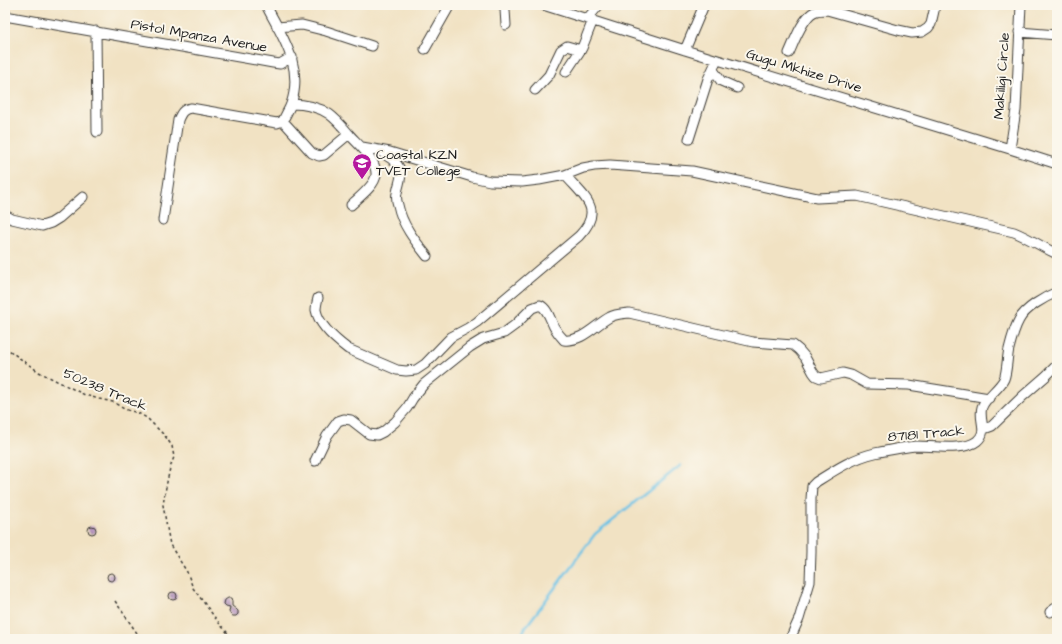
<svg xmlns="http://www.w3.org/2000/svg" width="1062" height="644" font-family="'Architects Daughter',sans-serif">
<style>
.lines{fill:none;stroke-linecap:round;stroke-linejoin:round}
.stream{stroke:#68c2e6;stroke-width:2.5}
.building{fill:url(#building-cross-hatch)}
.minor-casing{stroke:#3c3a35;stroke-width:11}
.path{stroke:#3c3a35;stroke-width:1.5;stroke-dasharray:3 3;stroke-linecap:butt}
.minor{stroke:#fff;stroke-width:9}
.labels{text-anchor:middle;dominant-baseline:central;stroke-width:4;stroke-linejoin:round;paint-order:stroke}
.street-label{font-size:14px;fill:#1c1c1c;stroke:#fbf7ec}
.poi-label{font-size:14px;fill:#1c1c1c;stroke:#fbf7ec;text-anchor:start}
</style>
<defs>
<pattern id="building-cross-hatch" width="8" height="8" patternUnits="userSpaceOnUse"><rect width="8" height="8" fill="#bb9ac3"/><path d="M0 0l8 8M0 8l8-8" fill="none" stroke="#977d9e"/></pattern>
</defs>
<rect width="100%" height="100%" fill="#fbf7ec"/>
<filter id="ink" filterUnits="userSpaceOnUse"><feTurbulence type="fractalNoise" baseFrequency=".025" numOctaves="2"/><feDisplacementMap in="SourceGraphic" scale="8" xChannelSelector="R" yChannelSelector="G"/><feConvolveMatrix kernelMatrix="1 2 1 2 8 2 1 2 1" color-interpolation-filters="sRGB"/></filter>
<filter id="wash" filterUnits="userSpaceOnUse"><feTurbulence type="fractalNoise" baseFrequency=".012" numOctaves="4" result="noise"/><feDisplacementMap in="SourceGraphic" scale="16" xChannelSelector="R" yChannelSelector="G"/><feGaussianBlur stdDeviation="0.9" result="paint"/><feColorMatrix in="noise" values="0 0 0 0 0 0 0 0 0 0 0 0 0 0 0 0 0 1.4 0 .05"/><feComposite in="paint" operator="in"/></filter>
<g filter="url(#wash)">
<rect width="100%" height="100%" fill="#f1e2c3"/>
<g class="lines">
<!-- stream -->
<path class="stream" d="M 520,639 L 525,628 L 595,534 L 681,465"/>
</g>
<g id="blocks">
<!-- building -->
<path class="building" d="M88 530a4 4 0 1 1 8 0a4 4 0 1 1-8 0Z
M107 577a4 4 0 1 1 8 0a4 4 0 1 1-8 0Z
M169 596a4 4 0 1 1 8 0a4 4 0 1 1-8 0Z
M 228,598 L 231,598 L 232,601 L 232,606 L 236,609 L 238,611 L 238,614 L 236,616 L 233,616 L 231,615 L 229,612 L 230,607 L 226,606 L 224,604 L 225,600 Z"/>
</g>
</g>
<g filter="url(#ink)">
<use href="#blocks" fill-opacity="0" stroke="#3c3a35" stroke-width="1"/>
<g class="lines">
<!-- minor casing -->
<g class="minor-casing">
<path id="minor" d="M 503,5 L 505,10 L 506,25
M 543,5 L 685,50 L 1010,149 L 1057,164
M 5,16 L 273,63 L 280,64 L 292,57
M 587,19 L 599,5
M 277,27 L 302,25 L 326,31 L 372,46
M 96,31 L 97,132
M 1019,32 L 1057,35
M 425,49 L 450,5
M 685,50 L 704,5
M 789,53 C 794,42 803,17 814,12 C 818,10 823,10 827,10 L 898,30 L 912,33 L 922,32 L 928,28 L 931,24 L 934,11 L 934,5
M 713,70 L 721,81 L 737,88
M 566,72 L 582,48 L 593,20
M 535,90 L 549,75 L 561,50 L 567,46 L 581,50
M 291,104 C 304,104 317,106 329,114 C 336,119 342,126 348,133 C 357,144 377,159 376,175 C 375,186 358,198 351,205
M 283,121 L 312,153 L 319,156 L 324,155 L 349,134
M 689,139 L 708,79 L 717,60
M 362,147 L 390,152 L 472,177 L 490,181 L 522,182 L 539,180 L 565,175 L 583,168 L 594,166 L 610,165 L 692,171 L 817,198 L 857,196 L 1014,232 C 1029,238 1042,247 1057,254
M 1010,149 L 1016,110 L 1021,5
M 381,152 C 385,155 391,158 394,161 C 406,173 399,180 397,193 C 396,197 397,202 398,205 C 402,225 415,241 427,256
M 5,215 L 12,219 L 42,226 L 51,223 L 59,218 L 83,197
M 163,220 L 178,120 C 181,113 183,109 191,108 L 271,122 L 277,123 L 283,121 C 285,115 289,110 291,104 C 304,66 282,37 266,5
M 318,298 C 317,302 316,306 316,310 C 319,326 336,340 348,349 L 397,370 L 406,371 L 416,370 L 425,364 L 451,337 L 468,328 L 477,322 L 579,236 C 605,209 584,197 565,175
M 984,429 L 992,426 L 1023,396 L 1046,376 L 1057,365
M 315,461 L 327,436 L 338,421 L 344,419 L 351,420 L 369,434 L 377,435 L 383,432 L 395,422 L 407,408 L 413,398 L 424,384 L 470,347 L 483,339 L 504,333 L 515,325 L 532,308 L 540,305 C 548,309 550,319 554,327 C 557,332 560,336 564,340 C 582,342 595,325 610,317 C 616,314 622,314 629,313 L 753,342 L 793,345 L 799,350 L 805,357 L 813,372 L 816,376 L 821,378 L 843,373 L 851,375 L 867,384 L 909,385 L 989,398
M 1050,612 L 1057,607
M 790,639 L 799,619 L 810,582 L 811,552 L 811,499 L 812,486 L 816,482 C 835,470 853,458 875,453 C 889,450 903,447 917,446 C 933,446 965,451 977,441 C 989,431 978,420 982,407 C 986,397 1000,388 1004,379 C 1007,372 1007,357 1009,349 C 1011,341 1015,327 1019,320 C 1025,308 1045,297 1057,292"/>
</g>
<!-- path -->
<path class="path" d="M 5,347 L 18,357 L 39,372 L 85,395 L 99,399 L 113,402 L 124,409 L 138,413 L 147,418 L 165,436 L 172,446 L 174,457 L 170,468 L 166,487 L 163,505 L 170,545 L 187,572 L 193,588 L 219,623 L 233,639
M 115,601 L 141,639"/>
<!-- minor -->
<use href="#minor" class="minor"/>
</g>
</g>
<!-- icons -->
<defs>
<g id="university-pin" transform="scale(1)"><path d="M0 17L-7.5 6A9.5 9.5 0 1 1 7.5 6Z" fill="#b5179e" stroke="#fbf7ec"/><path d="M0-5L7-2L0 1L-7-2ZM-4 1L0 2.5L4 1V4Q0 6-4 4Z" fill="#fff"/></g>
</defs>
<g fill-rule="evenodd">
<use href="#university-pin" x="362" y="163"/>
</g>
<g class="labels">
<!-- street labels -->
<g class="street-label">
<text transform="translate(199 36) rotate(10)">Pistol Mpanza Avenue</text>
<text transform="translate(804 71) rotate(17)">Gugu Mkhize Drive</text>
<text transform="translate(1002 76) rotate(-86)">Makiligi Circle</text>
<text transform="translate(105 390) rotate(23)">50238 Track</text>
<text transform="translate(926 434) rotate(-5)">87181 Track</text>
</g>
<!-- poi labels -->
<g class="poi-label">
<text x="376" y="155">Coastal KZN<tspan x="376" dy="16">TVET College</tspan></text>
</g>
</g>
<!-- margin -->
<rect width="1062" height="644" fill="none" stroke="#fbf7ec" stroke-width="20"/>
</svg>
